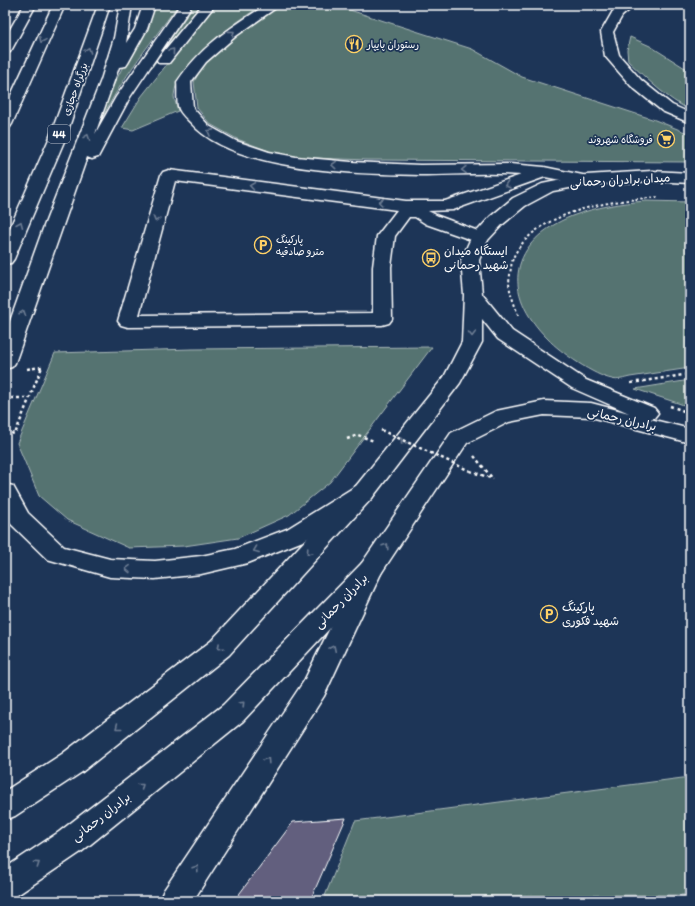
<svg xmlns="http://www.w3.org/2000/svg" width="695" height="906" font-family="Itim,'Playpen Sans Arabic',sans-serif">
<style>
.green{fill:#557371;stroke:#aab9b8}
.building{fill:#625f7e;stroke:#fff}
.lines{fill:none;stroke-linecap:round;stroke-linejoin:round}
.minor-casing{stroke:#fff;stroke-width:3}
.major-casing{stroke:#fff;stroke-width:3}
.highway-casing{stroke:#fff;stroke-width:3}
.path-far1{stroke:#fff;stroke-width:2;stroke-dasharray:2.5 2.5;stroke-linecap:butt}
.path{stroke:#fff;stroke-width:2.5;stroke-dasharray:3 3;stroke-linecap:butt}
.minor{fill:#1d3557;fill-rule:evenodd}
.major{fill:#1d3557;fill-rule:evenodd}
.highway{fill:#1d3557;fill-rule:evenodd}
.path-bridge{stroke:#fff;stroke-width:2.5;stroke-dasharray:3 3;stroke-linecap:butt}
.oneway{stroke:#6c7c92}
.labels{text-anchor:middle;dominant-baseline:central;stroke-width:3.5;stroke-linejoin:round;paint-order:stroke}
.far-poi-label{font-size:10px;fill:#fff;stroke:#1d3557;text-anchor:start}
.far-street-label{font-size:10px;fill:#fff;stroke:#1d3557}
.shield{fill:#1d3557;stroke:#bbc2cd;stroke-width:1}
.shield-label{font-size:11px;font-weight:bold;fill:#fff}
.street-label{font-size:12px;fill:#fff;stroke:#1d3557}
.poi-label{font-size:12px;fill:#fff;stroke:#1d3557;text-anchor:start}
</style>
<rect width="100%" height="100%" fill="#1d3557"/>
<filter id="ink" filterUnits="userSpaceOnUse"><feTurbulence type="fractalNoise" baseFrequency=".025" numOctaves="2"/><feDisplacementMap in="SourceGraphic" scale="8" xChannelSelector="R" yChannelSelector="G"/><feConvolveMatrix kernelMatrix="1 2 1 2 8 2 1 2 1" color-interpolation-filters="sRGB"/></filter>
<g filter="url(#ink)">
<!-- green -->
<path class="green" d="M 154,5 L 178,5 C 149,46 114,87 95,134 L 107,98 Z
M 194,5 L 201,5 L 151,68 Z
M 214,5 L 263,5 C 238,20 175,64 174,96 C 174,100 177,106 178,111 L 133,130 L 122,128 L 141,97 Z
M 282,5 L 334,5 L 472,49 L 522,77 L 655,120 L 690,134 L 690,162 L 369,160 L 285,157 L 237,139 L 210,124 L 197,108 L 194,82 L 204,62 L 246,27 Z
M 630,37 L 650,46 L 685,68 L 690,68 L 690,110 C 667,99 647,79 628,61 L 627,50 Z
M 646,201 L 690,202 L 690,368 C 670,371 650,374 630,377 C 625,378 617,381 612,379 C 595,376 560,352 548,339 C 500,292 510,241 572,216 C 596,207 621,203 646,201 Z
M 432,347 L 330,482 L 289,515 L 238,538 L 184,546 L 129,548 L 67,520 L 39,496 L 17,443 L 55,353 L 192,349 Z
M 690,380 L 690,407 L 635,389 Z
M 690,777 L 690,895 L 325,896 L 355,821 Z"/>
<!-- building -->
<path class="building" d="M 346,818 L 310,901 L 234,901 L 293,822 Z"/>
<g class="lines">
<!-- minor casing -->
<g class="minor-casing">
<path id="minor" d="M 266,5 L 280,5 L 236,36 L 206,62 L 191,82 L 193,108 L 209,126 L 236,141 L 269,152 L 296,157 L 351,162 L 420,165 L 510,164 L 544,167 L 592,177 L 594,180 L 592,183 L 586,185 L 545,177 L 453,210 L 428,211 L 438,216 L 486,234 L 489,238 L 486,242 L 480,243 L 426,224 L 415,217 L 409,217 L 395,236 L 391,267 L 392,319 L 389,323 L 382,325 L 128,327 L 121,325 L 118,321 L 161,175 L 163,172 L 169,170 L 406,201 L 445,201 L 521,175 C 488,172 454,175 420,175 C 358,174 234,172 191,123 C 187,119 181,114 179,109 C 176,102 178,90 177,82 C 202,45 229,29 266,5 ZM 175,181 L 397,210 L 377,236 L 373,267 L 373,313 L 139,315 Z
M 621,5 L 635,5 L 622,16 L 613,32 L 619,55 L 641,80 L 672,105 L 690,113 L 690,123 L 662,111 L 631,86 L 605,56 L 601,32 L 613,11 Z"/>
</g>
<!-- major casing -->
<g class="major-casing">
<path id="major" d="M 652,171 L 690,173 L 690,183 L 652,181 L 586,185 L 553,191 L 525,206 L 502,225 L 488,240 L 479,260 L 482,294 L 512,331 L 586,380 L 654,408 L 658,413 L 654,418 L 650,419 L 690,429 L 690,443 L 591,417 L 544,415 L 509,422 L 467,443 L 380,575 L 243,721 L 81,852 L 16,896 L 5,901 L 5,868 L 59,832 L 223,705 L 362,563 L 451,433 L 496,411 L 544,401 L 591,403 L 629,413 L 572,388 L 498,339 L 482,319 L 482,342 L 460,383 L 372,498 L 229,655 L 82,772 L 15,816 L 5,820 L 5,791 L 62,754 L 211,641 L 356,486 L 444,377 L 462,342 L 464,295 L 461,260 L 471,238 L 490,217 L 513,198 L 542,184 L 586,175 Z"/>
</g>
<!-- highway casing -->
<g class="highway-casing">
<path id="highway" d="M 24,5 L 36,5 L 12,49 L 10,52 L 5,53 L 5,38 Z
M 53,5 L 65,5 L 12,124 L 10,127 L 5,128 L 5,108 Z
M 98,5 L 110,5 L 65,139 L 14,259 L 11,263 L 5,264 L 5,239 L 49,139 Z
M 120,5 L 132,5 L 126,43 L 135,29 L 143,5 L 155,5 L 147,29 L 128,63 L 126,66 L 119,67 L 95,134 L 116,97 L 180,5 L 192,5 L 130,97 L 98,157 L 92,159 L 87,157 L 15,363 L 12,367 L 5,369 L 5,335 L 44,226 L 101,80 L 114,38 Z
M 202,5 L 215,5 L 169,63 L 159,63 L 157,60 L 159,57 Z
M 5,484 L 13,486 L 28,513 L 64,547 L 110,559 L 155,561 L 201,556 L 235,549 L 287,529 L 356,486 L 364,484 L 372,486 L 375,492 L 372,498 L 303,541 L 248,563 L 201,574 L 155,579 L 110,577 L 47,559 L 11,524 C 3,511 5,499 5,484 Z
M 371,560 L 380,563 L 383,569 L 324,696 L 193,901 L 159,901 L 164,890 L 304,681 L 359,569 L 362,563 Z"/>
</g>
<!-- path-far1 -->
<path class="path-far1" d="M 518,315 C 515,305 509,292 509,282 C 510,276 511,264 513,258 C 535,210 614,200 660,197"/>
<!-- path -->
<path class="path" d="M 27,369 L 42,367
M 631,383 L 690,374
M 5,398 L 28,398
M 670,406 L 684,411
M 5,432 L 15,434 L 42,367
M 347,439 L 358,435 L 374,441
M 474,456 L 493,479
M 470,471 L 493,479"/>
<!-- minor -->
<use href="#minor" class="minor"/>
<!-- major -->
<use href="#major" class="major"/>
<!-- highway -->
<use href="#highway" class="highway"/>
<!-- path-bridge -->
<path class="path-bridge" d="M 381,430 L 470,471"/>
</g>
<!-- one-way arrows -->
<defs><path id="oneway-chevron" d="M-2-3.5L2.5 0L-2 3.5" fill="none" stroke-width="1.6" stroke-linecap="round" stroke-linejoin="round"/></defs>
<g class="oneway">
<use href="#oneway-chevron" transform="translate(232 33) rotate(-36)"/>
<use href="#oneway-chevron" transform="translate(42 40) rotate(114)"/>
<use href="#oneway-chevron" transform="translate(88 50) rotate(-70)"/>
<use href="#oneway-chevron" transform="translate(172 51) rotate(-50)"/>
<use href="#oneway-chevron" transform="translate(210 132) rotate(-151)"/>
<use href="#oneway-chevron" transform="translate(87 137) rotate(-70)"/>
<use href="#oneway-chevron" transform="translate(334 165) rotate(-175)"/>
<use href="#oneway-chevron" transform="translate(464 170) rotate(179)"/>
<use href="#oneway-chevron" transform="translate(507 185) rotate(161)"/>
<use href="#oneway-chevron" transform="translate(252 186) rotate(-172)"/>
<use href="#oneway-chevron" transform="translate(381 202) rotate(-173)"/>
<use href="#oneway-chevron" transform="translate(156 219) rotate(106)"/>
<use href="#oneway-chevron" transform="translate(20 224) rotate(-67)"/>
<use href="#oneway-chevron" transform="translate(23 313) rotate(-71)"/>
<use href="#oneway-chevron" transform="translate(472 334) rotate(90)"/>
<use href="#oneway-chevron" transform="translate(403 442) rotate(128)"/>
<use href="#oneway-chevron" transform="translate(386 546) rotate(-57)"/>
<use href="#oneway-chevron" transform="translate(256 550) rotate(159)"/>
<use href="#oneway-chevron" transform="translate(309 552) rotate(133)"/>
<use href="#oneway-chevron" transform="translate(128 569) rotate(-178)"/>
<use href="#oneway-chevron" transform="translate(220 647) rotate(137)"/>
<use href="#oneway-chevron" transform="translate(333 648) rotate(-64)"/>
<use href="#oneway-chevron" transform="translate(242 704) rotate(-46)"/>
<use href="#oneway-chevron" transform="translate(118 727) rotate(142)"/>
<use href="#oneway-chevron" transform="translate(267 760) rotate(-57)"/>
<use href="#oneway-chevron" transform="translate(141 786) rotate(-38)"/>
<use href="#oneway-chevron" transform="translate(37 864) rotate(-34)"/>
<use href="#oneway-chevron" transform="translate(196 868) rotate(-57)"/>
</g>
</g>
<!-- icons -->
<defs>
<g id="restaurant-ring" transform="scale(0.9)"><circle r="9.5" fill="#1d3557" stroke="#ffd166" stroke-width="1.5"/><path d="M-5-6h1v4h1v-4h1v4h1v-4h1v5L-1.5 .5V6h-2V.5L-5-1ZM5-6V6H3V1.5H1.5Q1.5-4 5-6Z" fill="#ffd166"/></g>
<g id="supermarket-ring" transform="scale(0.9)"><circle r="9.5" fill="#1d3557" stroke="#ffd166" stroke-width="1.5"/><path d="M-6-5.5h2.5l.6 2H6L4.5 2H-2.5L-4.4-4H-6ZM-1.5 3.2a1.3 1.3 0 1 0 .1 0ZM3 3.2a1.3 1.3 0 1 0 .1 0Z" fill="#ffd166"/></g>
<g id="parking-ring" transform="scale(0.9)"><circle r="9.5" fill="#1d3557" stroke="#ffd166" stroke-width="1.5"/><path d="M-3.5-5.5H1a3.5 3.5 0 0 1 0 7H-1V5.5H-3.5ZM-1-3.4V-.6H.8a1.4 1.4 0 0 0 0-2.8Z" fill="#ffd166"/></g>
<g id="bus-ring" transform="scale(0.9)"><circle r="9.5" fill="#1d3557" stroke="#ffd166" stroke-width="1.5"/><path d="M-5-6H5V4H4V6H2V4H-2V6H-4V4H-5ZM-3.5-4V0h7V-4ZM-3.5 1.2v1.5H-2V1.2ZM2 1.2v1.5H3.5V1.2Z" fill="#ffd166"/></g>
</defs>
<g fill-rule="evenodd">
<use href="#restaurant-ring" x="354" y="44"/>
<use href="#supermarket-ring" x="666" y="139"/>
<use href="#parking-ring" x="263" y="245"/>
<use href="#bus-ring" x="431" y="258"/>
<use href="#parking-ring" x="549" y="614"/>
</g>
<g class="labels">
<!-- far-poi labels -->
<g class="far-poi-label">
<text x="367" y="44">رستوران پایپار</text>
<text x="653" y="139" text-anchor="end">فروشگاه شهروند</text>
<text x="276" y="239">پارکینگ<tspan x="276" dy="12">مترو صادقیه</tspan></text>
</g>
<!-- far-street labels -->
<g class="far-street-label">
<text transform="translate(75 89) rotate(-70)">بزرگراه حجازی</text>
</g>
<!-- shield labels -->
<rect class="shield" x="48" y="125" width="22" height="18" rx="3"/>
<g class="shield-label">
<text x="59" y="134">44</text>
</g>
<!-- street labels -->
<g class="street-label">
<text transform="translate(620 180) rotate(-3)">میدان برادران رحمانی</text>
<text transform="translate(622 419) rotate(13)">برادران رحمانی</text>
<text transform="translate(341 601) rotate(-46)">برادران رحمانی</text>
<text transform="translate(101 817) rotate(-38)">برادران رحمانی</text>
</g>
<!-- poi labels -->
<g class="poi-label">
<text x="444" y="251">ایستگاه میدان<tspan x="444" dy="14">شهید رحمانی</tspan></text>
<text x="562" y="607">پارکینگ<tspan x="562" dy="14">شهید فکوری</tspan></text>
</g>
</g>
<!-- margin -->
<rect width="695" height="906" fill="none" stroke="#1d3557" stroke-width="20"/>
<rect x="10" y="10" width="675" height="886" fill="none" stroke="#fff" stroke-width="1.5" filter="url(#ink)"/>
</svg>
